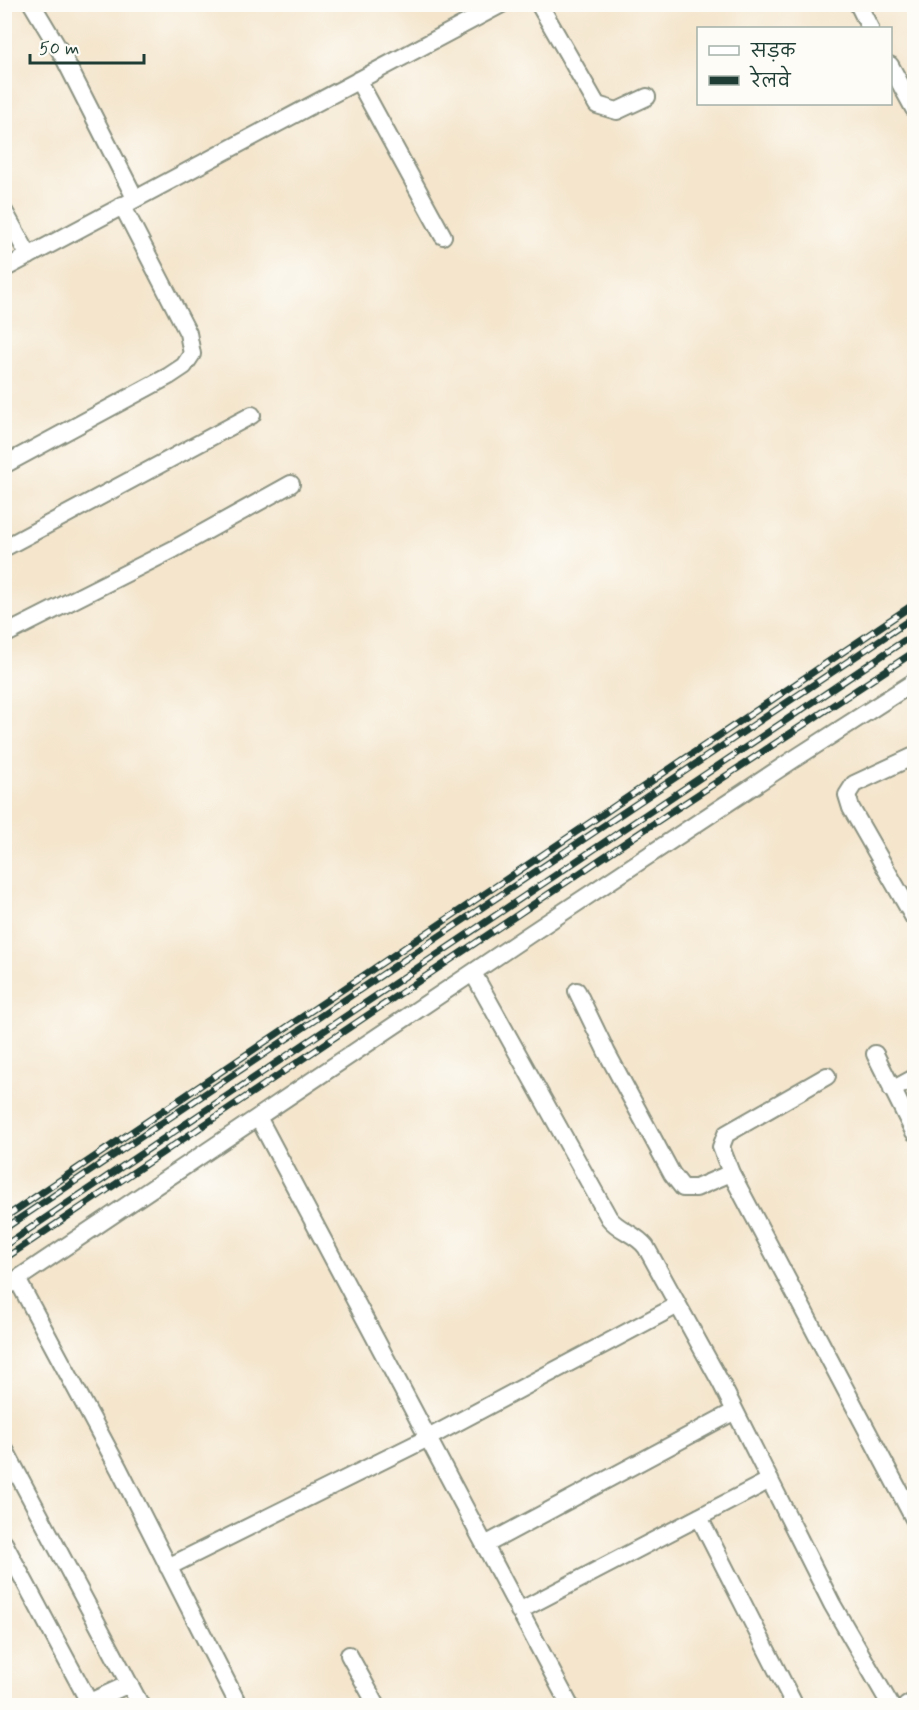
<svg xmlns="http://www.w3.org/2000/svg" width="919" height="1710" font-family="Mynerve,'Playpen Sans Deva',sans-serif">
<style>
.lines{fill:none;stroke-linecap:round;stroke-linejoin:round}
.minor-casing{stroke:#8a9180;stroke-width:20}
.minor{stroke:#fff;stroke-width:16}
.rail-casing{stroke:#1f3d34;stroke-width:7}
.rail{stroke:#fdfcf7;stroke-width:4.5;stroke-dasharray:14;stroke-linecap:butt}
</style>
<rect width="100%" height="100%" fill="#fdfcf7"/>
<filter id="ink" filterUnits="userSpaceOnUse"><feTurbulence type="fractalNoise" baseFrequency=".0167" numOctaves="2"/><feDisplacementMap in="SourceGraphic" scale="12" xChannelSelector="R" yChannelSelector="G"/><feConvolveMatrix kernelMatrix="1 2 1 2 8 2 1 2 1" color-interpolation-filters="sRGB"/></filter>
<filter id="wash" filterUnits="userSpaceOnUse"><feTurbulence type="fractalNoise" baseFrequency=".008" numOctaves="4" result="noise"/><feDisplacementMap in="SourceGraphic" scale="24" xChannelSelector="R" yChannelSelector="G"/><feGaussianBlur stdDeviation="1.35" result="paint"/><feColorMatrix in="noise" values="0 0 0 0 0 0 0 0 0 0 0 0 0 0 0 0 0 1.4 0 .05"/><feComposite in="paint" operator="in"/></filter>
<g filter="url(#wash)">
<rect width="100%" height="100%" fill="#f4e5cc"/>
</g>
<g filter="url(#ink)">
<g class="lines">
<!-- minor casing -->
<g class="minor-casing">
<path id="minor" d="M 32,4 L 63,56 L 135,198
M 539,4 L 597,105 L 617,111 L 647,97
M 858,4 L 870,28
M 890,65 L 914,109
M 358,80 L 443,236
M 4,211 L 29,256
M 4,269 L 502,4
M 4,465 L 169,376 L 184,366 L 192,354 L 188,333 L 122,205
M 4,548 L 252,415
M 4,635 L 174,549 L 291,484
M 914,756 L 854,784 L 847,795 L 851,808 L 914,918
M 473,973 L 609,1218 C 619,1231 635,1233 646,1247 L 721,1383 L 832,1604 L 891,1706
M 577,991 L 607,1053 L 672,1174 L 683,1188 L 696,1188 L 731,1173
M 875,1054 L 914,1132
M 827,1076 L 726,1134 L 721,1147 L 731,1173 L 914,1519
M 892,1090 L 914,1078
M 259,1119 L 570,1706
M 17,1279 L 119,1469 L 239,1706
M 4,1288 L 530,934 L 791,761 L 914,682
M 4,1448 L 141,1706
M 699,1517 L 795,1706
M 4,1543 L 89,1702
M 485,1545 L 735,1411
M 168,1567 L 428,1438 L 678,1305
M 519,1611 L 770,1480
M 349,1655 L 377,1706
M 81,1706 L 129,1684
M 906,1706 L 914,1701"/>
</g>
<!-- minor -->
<use href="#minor" class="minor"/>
<!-- rail casing -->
<g class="rail-casing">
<path id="rail" d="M 4,1218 L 914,604
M 4,1229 L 914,617
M 4,1246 L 914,634
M 4,1259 L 650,826 L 914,652"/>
</g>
<!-- rail -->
<use href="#rail" class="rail"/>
</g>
</g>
<!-- margin -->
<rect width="919" height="1710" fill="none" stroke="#fdfcf7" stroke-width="24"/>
<!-- legend -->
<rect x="697" y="27" width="195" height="78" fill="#fdfcf7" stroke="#a4b0a9" stroke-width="1.5"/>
<rect x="709" y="46" width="30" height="9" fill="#ffffff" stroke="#a4b0a9" stroke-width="1.5"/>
<text x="751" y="57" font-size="18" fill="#1f3d34">सड़क</text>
<rect x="709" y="76" width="30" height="9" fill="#1f3d34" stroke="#a4b0a9" stroke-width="1.5"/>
<text x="751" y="87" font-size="18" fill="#1f3d34">रेलवे</text>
<!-- scale -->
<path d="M30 54v9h114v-9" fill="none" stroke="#1f3d34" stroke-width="3"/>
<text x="39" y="54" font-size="18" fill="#1f3d34" stroke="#fdfcf7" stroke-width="4.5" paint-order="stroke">50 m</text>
</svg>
